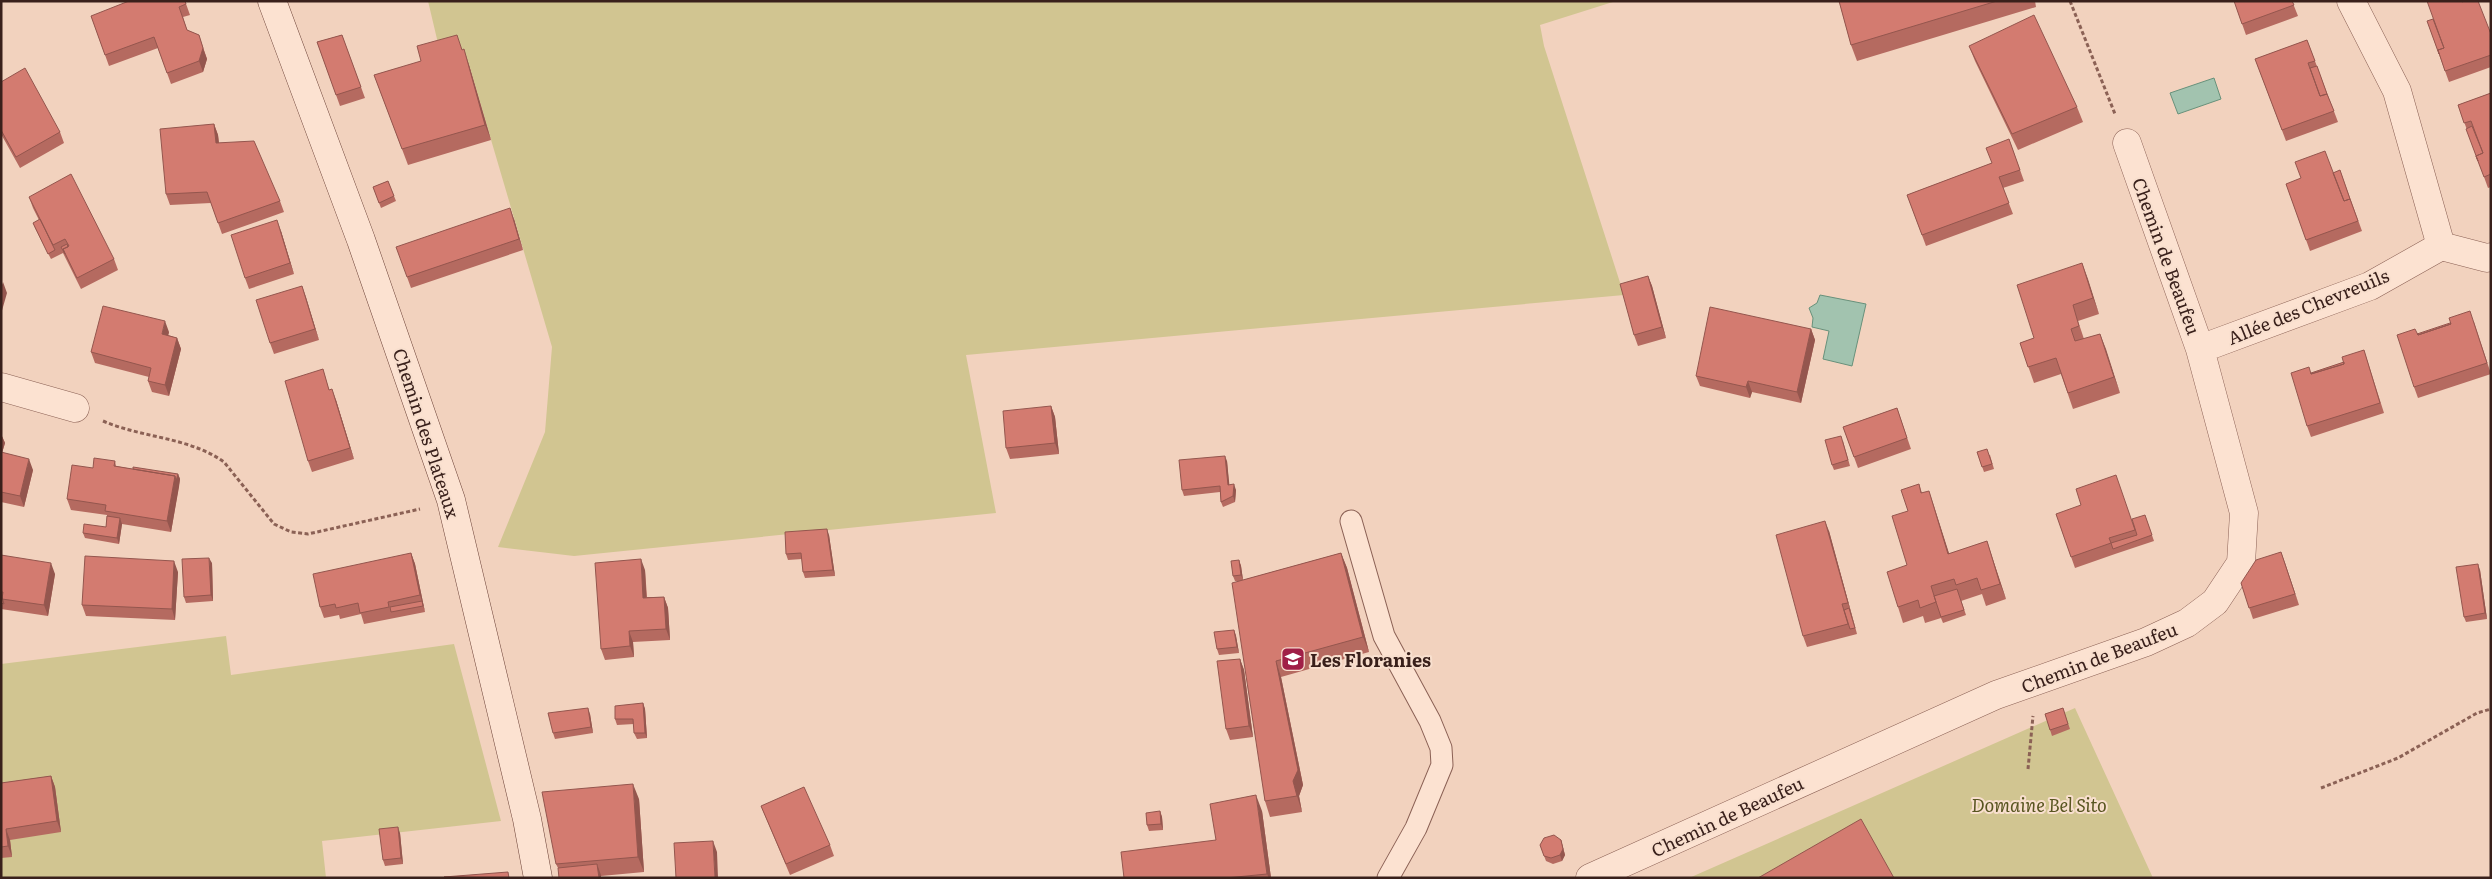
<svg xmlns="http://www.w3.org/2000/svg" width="2492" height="879" font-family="Literata,serif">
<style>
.green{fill:#d1c591}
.water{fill:#a2c3af;stroke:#68917b}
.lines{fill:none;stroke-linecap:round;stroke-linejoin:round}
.lane-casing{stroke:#8b6155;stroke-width:23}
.street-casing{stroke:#8b6155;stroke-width:29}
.secondary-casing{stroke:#6d4338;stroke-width:29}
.path{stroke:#8b6155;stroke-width:3;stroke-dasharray:4 2.5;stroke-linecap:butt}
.lane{stroke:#fce2d1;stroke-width:21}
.street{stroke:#fce2d1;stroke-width:28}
.secondary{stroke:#fce2d1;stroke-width:28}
.wall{fill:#b56a60}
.shaded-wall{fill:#94564e}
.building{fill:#d37b70;stroke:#94564e}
.labels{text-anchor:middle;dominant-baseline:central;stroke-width:4;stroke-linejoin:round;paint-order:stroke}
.street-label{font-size:18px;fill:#39201b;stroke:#f8dfce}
.poi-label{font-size:18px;font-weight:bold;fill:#39201b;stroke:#f8dfce;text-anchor:start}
.park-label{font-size:18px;font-style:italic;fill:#585520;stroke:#f8dfce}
</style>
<rect width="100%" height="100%" fill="#f2d2be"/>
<!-- green -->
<path class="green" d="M 428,1 L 1616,1 L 1540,25 L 1544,46 L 1624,295 L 966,355 L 996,513 L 574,556 L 498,547 L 545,432 L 552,347 L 469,65 L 441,56 Z
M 226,636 L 231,675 L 454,644 L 501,821 L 322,841 L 326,878 L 1,878 L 1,664 Z
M 2075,708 L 2153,878 L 1689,878 Z"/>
<!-- water -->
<path class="water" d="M 2214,78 L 2221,99 L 2178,114 L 2170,93 Z
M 1820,295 L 1866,304 L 1852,366 L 1823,359 L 1829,331 L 1812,327 L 1813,318 L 1809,308 L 1817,303 Z"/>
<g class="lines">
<!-- lane casing -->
<g class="lane-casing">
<path id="lane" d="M 1351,521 L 1384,636 L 1430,721 L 1441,748 L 1442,765 L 1416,828 L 1388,878"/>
</g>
<!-- street casing -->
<g class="street-casing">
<path id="street" d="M 2441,246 L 2487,258 L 2491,257
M 2200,349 L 2370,286 L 2441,246 L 2397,91 L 2351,1
M 1,387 L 75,408
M 1590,878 L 1996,695 L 2146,642 L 2187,623 L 2215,602 L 2241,563 L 2244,513 L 2200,349 L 2127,143"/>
</g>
<!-- secondary casing -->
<g class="secondary-casing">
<path id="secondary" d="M 272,1 L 361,240 L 451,500 L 527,819 L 538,878"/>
</g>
<!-- path -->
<path class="path" d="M 2070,1 L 2115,114
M 103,421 C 142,438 189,437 224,462 L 274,524 L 291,532 L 308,534 L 420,509
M 2028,769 L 2033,716
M 2321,788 L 2398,758 L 2477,713 L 2491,709"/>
<!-- lane -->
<use href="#lane" class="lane"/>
<!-- street -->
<use href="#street" class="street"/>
<!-- secondary -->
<use href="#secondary" class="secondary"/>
</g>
<!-- wall -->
<path class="wall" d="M 185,1 L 190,15 L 183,17 L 187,30 L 199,35 L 207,59 L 203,72 L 171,84 L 158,48 L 109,66 L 91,16 Z
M 1839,1 L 2035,1 L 2036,7 L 1857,61 L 1851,45 Z
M 2234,1 L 2292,1 L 2298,16 L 2246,35 Z
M 2427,21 L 2491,34 L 2491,67 L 2449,82 Z
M 342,35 L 365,98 L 340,106 L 317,42 Z
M 2307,40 L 2338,122 L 2286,141 L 2255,59 Z
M 1969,46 L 2077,107 L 2083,122 L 2018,150 L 1975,61 Z
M 462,50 L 469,65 L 491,140 L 408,165 L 374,75 Z
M 1,82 L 60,132 L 64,143 L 20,168 L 1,134 Z
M 2491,93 L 2491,187 L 2488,188 L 2458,105 Z
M 214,124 L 218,135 L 219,143 L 280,201 L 284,212 L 222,234 L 211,203 L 170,205 L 166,194 Z
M 2009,139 L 2024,181 L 2003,188 L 2013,214 L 1926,246 L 1907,195 L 1992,163 Z
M 2340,170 L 2362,231 L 2310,251 L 2286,184 L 2333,173 Z
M 388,181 L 396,201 L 381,208 L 373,187 Z
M 29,197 L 114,259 L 118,270 L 81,289 L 63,253 L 51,259 L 35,228 L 33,223 L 39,220 L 33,208 Z
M 514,219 L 523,250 L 411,288 L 407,277 Z
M 281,231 L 294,274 L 249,289 L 245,278 Z
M 2082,263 L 2099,314 L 2078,321 L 2084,339 L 2100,334 L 2120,393 L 2073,409 L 2061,374 L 2034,383 L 2020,343 L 2034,338 Z
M 1648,276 L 1652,286 L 1666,338 L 1638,346 L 1634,335 Z
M 302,286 L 319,340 L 274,354 L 270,343 Z
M 2474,322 L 2491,374 L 2418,398 L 2414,387 L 2417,334 Z
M 1811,329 L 1815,340 L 1801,403 L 1752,392 L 1750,398 L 1700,386 L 1696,376 Z
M 169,332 L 168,335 L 177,338 L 181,349 L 169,396 L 152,392 L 148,381 L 149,377 L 95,363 L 91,352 Z
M 2364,350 L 2384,413 L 2311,437 L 2307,426 L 2311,373 L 2344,362 Z
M 323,369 L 329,390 L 336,400 L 354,459 L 312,472 L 308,461 Z
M 1051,406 L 1055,417 L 1059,454 L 1010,459 L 1006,448 Z
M 1897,408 L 1911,449 L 1858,468 L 1843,427 Z
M 1,434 L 5,443 L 2,453 L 33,470 L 24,507 L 1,502 Z
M 1843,441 L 1850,466 L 1834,470 L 1832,465 Z
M 1977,452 L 1990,455 L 1994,469 L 1984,472 Z
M 115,461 L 116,466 L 133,469 L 178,474 L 180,479 L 171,532 L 122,524 L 119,544 L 85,538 L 83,533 L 106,527 L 107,515 L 71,510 L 67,499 L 93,468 Z
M 1227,461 L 1229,485 L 1236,490 L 1235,502 L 1223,507 L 1221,502 L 1220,492 L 1184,496 L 1182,490 Z
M 1919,484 L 1922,493 L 1929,492 L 1949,554 L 1987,541 L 2006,599 L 1986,606 L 1982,594 L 1961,601 L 1961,600 L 1966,615 L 1943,623 L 1941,618 L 1925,623 L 1923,616 L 1903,623 L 1898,607 L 1907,565 L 1908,511 Z
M 2056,514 L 2133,524 L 2145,515 L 2154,541 L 2115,554 L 2113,549 L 2115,554 L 2075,568 Z
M 1829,531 L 1857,634 L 1807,647 L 1803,636 Z
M 829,535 L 835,576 L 805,578 L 803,572 L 802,559 L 788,560 L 786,554 Z
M 2281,552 L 2299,605 L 2253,619 L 2241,583 Z
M 411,553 L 415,564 L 425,612 L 364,624 L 361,614 L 340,619 L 339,615 L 324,618 L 320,607 Z
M 1341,553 L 1347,568 L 1369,652 L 1281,677 L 1303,785 L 1299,796 L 1302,812 L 1270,817 L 1265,801 L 1238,581 L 1235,581 L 1233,576 L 1239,560 L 1241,566 L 1243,580 Z
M 1,555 L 55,574 L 48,616 L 1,609 Z
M 212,563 L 213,601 L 186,603 L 184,597 Z
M 645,570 L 647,597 L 664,597 L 668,608 L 670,640 L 633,642 L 634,657 L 605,660 L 601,649 Z
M 2480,570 L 2487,619 L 2466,622 L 2464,617 Z
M 178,572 L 175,620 L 86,616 L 82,605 Z
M 1234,630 L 1236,636 L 1239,653 L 1219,655 L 1217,649 Z
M 1240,659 L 1244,670 L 1253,737 L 1230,740 L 1226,729 Z
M 643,703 L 645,709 L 647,738 L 637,739 L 634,733 L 634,724 L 617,725 L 615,719 Z
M 2063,708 L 2070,729 L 2052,736 L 2045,714 Z
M 590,714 L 593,733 L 555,739 L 553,733 Z
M 51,776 L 55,787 L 61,832 L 10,840 L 12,857 L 1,858 L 1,783 Z
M 639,799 L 644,872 L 601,876 L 558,868 L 556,864 Z
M 761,806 L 830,845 L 834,856 L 790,875 Z
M 1160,811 L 1162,817 L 1163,830 L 1149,831 L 1147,825 Z
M 1262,811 L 1271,878 L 1124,878 L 1216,840 Z
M 400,833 L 403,864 L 385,866 L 383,860 Z
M 1561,840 L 1565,855 L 1562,861 L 1553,864 L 1546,861 L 1540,845 Z"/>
<!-- shaded-wall -->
<path class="shaded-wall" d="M 203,48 L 207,59 L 203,72 L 199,61 Z
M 464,49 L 469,65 L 491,140 L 485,125 Z
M 214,124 L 218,135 L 220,154 L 216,143 Z
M 510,208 L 514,219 L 523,250 L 519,239 Z
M 277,220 L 281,231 L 294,274 L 290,263 Z
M 2082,263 L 2088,279 L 2099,314 L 2093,298 Z
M 1648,276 L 1652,286 L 1666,338 L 1662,327 Z
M 3,282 L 7,293 L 1,314 L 1,288 Z
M 302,286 L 306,297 L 319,340 L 315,329 Z
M 165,321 L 169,332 L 166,345 L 162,334 Z
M 1811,329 L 1815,340 L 1801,403 L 1797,392 Z
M 2100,334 L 2106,349 L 2120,393 L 2114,377 Z
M 177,338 L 181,349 L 169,396 L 165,385 Z
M 1748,381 L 1752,392 L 1750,398 L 1746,387 Z
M 332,389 L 336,400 L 354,459 L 350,448 Z
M 1051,406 L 1055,417 L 1059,454 L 1055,443 Z
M 1,434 L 5,443 L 1,456 Z
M 1225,456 L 1227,461 L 1230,491 L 1228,485 Z
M 29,459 L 33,470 L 24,507 L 20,496 Z
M 178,474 L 180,479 L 179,487 L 176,481 Z
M 175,476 L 179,487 L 171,532 L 167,521 Z
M 1234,484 L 1236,490 L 1235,502 L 1233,496 Z
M 1929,491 L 1934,506 L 1954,569 L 1948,554 Z
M 120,518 L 122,524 L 119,544 L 117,538 Z
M 1825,521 L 1829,531 L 1857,634 L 1848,603 Z
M 827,529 L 829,535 L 835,576 L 833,570 Z
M 1987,541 L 1992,557 L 2006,599 L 2000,584 Z
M 2281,552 L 2285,563 L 2299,605 L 2295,594 Z
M 411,553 L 415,564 L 425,612 L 420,595 Z
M 1341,553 L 1347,568 L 1369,652 L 1363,637 Z
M 209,558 L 212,563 L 213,601 L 211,595 Z
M 641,559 L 645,570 L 647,609 L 643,598 Z
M 1239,560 L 1241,566 L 1243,580 L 1241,575 Z
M 174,561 L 178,572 L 175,620 L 172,609 Z
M 51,563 L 55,574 L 48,616 L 44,605 Z
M 2478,564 L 2480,570 L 2487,619 L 2485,613 Z
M 664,597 L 668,608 L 670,640 L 666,629 Z
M 1234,630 L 1236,636 L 1239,653 L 1237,647 Z
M 629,631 L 633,642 L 634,657 L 630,646 Z
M 1240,659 L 1244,670 L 1253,737 L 1249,726 Z
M 1276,661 L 1281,677 L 1303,785 L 1299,796 L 1302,812 L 1297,796 L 1293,781 Z
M 643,703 L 645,709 L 647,738 L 645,733 Z
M 588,708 L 590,714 L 593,733 L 591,727 Z
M 51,776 L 55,787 L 61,832 L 57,821 Z
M 633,784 L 639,799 L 644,872 L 638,857 Z
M 1256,795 L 1262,811 L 1271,878 L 1269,878 L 1267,874 Z
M 1160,811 L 1162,817 L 1163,830 L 1161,824 Z
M 398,827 L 400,833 L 403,864 L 401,858 Z
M 6,829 L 10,840 L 12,857 L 8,846 Z
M 1561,840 L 1565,855 L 1562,861 L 1560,855 Z
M 713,841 L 717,852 L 718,878 L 715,878 Z
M 597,864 L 601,875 L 601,878 L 599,878 Z"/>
<!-- building -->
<path class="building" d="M 129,1 L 185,1 L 186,4 L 179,7 L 187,30 L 199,35 L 203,48 L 199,61 L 167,73 L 154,37 L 105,55 L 91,16 Z
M 1839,1 L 1997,1 L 1851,45 Z
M 2234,1 L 2292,1 L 2294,5 L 2242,24 Z
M 2427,1 L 2461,1 L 2462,2 L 2464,1 L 2478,1 L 2491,34 L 2491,55 L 2445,71 L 2438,50 L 2444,48 Z
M 2034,15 L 2077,107 L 2012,134 L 1969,46 Z
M 2433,19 L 2444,48 L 2438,50 L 2439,54 L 2427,21 Z
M 342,35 L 361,87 L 336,95 L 317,42 Z
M 457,35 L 462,50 L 464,49 L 485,125 L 402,149 L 374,75 L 421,61 L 417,46 Z
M 2307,40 L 2315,61 L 2308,63 L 2320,96 L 2327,94 L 2334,111 L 2282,130 L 2255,59 Z
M 2317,66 L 2327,94 L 2320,96 L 2310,68 Z
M 25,68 L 60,132 L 16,157 L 1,130 L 1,82 Z
M 2491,93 L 2491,174 L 2484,177 L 2476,156 L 2483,153 L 2471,121 L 2464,123 L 2458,105 Z
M 214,124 L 216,143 L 254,141 L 280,201 L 218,223 L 207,192 L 166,194 L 160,129 Z
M 2472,126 L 2483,153 L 2476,156 L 2478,161 L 2466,129 Z
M 2009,139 L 2020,170 L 1999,177 L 2009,203 L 1922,235 L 1907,195 L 1992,163 L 1986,148 Z
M 2325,151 L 2344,201 L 2350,199 L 2358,221 L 2306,240 L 2286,184 L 2301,178 L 2295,162 Z
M 2340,170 L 2350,199 L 2344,201 L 2333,173 Z
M 71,174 L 114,259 L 77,278 L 63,249 L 69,246 L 65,239 L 53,245 L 29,197 Z
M 388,181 L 394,196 L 379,203 L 373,187 Z
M 510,208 L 519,239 L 407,277 L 396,247 Z
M 40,219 L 55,250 L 48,254 L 33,223 Z
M 277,220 L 290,263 L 245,278 L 231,235 Z
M 67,244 L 68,247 L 63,249 L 65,254 L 61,247 Z
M 2082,263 L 2093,298 L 2073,305 L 2079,326 L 2071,329 L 2075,341 L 2100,334 L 2114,377 L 2068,393 L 2056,358 L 2028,367 L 2020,343 L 2034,338 L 2017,285 Z
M 1648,276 L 1662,327 L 1634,335 L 1620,284 Z
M 302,286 L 315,329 L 270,343 L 256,300 Z
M 103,306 L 165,321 L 162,334 L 177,338 L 165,385 L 148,381 L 151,368 L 91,352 Z
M 1710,307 L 1811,329 L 1797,392 L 1748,381 L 1746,387 L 1696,376 Z
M 2470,311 L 2487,363 L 2414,387 L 2397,335 L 2415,329 L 2418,335 L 2451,324 L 2449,318 Z
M 2450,323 L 2451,324 L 2418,335 L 2417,334 Z
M 2364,350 L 2380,403 L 2307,426 L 2291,373 L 2309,367 L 2311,374 L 2344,364 L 2342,357 Z
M 2344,362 L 2344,364 L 2311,374 L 2311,373 Z
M 323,369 L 329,390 L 332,389 L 350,448 L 308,461 L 285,381 Z
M 1051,406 L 1055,443 L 1006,448 L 1003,411 Z
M 1897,408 L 1907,438 L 1854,457 L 1843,427 Z
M 1841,436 L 1848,460 L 1832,465 L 1825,440 Z
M 1987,449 L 1992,464 L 1982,467 L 1977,452 Z
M 1,452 L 29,459 L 20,496 L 1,492 Z
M 1225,456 L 1228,485 L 1234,484 L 1233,496 L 1221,502 L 1220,486 L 1182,490 L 1179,460 Z
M 94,458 L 115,461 L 114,466 L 175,476 L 167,521 L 105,511 L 106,505 L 67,499 L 72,465 L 93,468 Z
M 133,467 L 178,474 L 176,481 L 175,476 L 133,469 Z
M 2116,475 L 2135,530 L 2109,538 L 2111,543 L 2071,557 L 2056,514 L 2081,505 L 2076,489 Z
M 1919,484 L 1921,493 L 1929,491 L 1948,554 L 1987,541 L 2000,584 L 1981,590 L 1977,578 L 1956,585 L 1954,579 L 1931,586 L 1936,602 L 1920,608 L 1918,600 L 1898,607 L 1887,572 L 1907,565 L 1892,516 L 1908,511 L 1901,490 Z
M 2145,515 L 2152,535 L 2113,549 L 2111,543 L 2137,535 L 2132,519 Z
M 107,516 L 120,518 L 117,538 L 83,533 L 84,524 L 106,527 Z
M 1825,521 L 1848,603 L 1842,604 L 1848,624 L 1803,636 L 1776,535 Z
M 827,529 L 833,570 L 803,572 L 801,553 L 786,554 L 785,532 Z
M 2281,552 L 2295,594 L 2249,608 L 2241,583 L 2256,560 Z
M 411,553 L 420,595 L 388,602 L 389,607 L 360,613 L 358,603 L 336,608 L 335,604 L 320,607 L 313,574 Z
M 1341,553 L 1363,637 L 1276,661 L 1298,770 L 1293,781 L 1297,796 L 1265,801 L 1232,583 Z
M 1,555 L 51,563 L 44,605 L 2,599 L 3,592 L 1,592 Z
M 85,556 L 174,561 L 172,609 L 82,605 Z
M 209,558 L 211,595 L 184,597 L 182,559 Z
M 641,559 L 643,598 L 664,597 L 666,629 L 629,631 L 630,646 L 601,649 L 595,563 Z
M 1239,560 L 1241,575 L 1233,576 L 1231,561 Z
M 2478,564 L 2485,613 L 2464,617 L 2456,567 Z
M 1957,589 L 1964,610 L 1941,617 L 1934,596 Z
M 1,597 L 2,597 L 4,604 L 1,603 Z
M 422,601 L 423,606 L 391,612 L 390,607 Z
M 1849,608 L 1855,628 L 1850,629 L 1844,610 Z
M 1234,630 L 1237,647 L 1217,649 L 1214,632 Z
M 1240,659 L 1249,726 L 1226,729 L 1217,661 Z
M 643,703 L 645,733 L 634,733 L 633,719 L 615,719 L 615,706 Z
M 588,708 L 591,727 L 553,733 L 548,713 Z
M 2063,708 L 2068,724 L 2050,730 L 2045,714 Z
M 51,776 L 57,821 L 6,829 L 8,846 L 1,847 L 1,783 Z
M 633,784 L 638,857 L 556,864 L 542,792 Z
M 804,787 L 830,845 L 786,864 L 761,806 Z
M 1256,795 L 1267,874 L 1226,878 L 1124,878 L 1121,852 L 1216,840 L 1210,804 Z
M 1160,811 L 1161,824 L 1147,825 L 1146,813 Z
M 1861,819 L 1894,878 L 1758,878 Z
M 398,827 L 401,858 L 383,860 L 379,829 Z
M 1554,835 L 1561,840 L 1563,849 L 1560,855 L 1551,858 L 1544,856 L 1540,845 L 1544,838 Z
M 713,841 L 715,878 L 676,878 L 674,843 Z
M 597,864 L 599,878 L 559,878 L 558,868 Z
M 508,872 L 509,878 L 444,877 Z"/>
<!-- icons -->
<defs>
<g id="school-square" transform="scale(1.25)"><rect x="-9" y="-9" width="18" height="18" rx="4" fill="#a01f47" stroke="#f8dfce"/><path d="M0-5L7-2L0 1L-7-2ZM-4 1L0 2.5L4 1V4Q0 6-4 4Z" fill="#fff"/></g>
</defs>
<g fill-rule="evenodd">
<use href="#school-square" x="1293" y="659"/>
</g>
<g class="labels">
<!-- street labels -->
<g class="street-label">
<text transform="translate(2167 256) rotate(70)">Chemin de Beaufeu</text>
<text transform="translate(2308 306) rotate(-22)">Allée des Chevreuils</text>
<text transform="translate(427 433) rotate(72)">Chemin des Plateaux</text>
<text transform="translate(2099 657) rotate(-21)">Chemin de Beaufeu</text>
<text transform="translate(1727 816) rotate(-25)">Chemin de Beaufeu</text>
</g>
<!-- poi labels -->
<g class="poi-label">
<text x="1310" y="659">Les Floranies</text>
</g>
<!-- park labels -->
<g class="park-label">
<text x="2039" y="804">Domaine Bel Sito</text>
</g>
</g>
<!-- border -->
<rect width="2492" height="879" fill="none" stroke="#39201b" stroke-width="5"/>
</svg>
